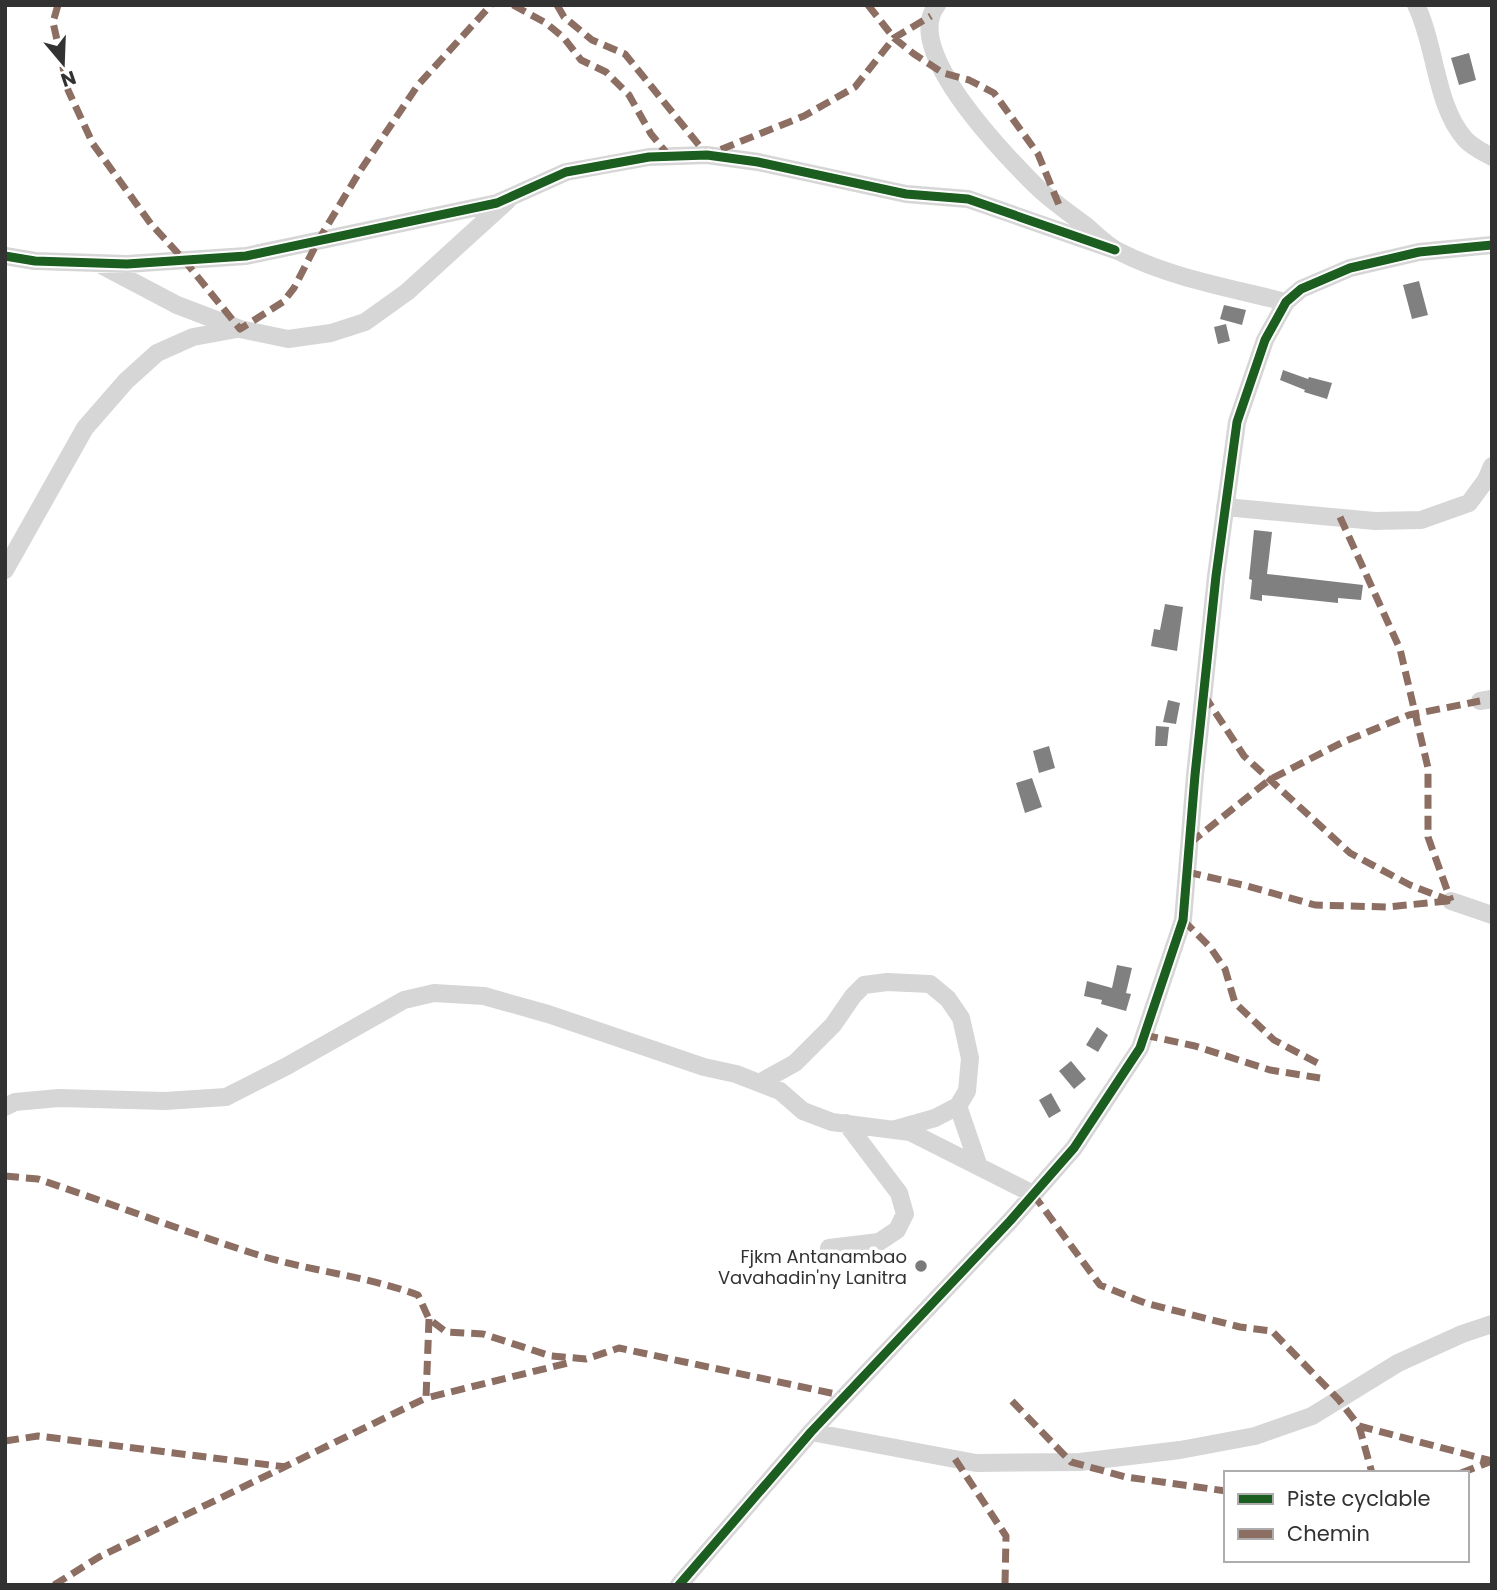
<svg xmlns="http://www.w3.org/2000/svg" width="1497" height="1590" font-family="Poppins,sans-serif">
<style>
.building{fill:#808080}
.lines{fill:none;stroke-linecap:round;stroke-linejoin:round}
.minor{stroke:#d6d6d6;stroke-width:18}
.quiet{stroke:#8d6e63;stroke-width:7;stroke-dasharray:14 7;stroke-linecap:butt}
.cycleway-casing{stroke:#fff;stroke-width:13}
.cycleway{stroke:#1b5e20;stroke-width:9}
.poi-dot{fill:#7a7a7a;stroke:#fff;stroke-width:2.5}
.labels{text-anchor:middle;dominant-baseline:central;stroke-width:7;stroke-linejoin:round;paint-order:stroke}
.poi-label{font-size:18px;fill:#323232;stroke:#fff;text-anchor:end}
</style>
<rect width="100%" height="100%" fill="#fff"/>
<!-- building -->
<path class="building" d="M 1469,53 L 1476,80 L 1459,85 L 1451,58 Z
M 1419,281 L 1428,315 L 1412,319 L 1403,285 Z
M 1224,305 L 1246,310 L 1242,325 L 1220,319 Z
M 1226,324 L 1230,341 L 1218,344 L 1214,327 Z
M 1283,370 L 1308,379 L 1309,377 L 1332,383 L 1327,399 L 1304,392 L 1305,390 L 1280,380 Z
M 1254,530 L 1272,532 L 1267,574 L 1363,585 L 1361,600 L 1338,598 L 1338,603 L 1262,595 L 1262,601 L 1250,599 L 1252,580 L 1249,579 Z
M 1165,604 L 1183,607 L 1177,651 L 1151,646 L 1154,629 L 1160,630 Z
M 1168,700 L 1180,703 L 1176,724 L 1163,722 Z
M 1156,726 L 1169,727 L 1167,746 L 1155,746 Z
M 1049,746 L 1055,768 L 1039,773 L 1033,751 Z
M 1032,778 L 1042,807 L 1025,813 L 1016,783 Z
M 1117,965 L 1132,968 L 1126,993 L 1131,994 L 1126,1011 L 1101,1004 L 1102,1000 L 1084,996 L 1087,981 L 1112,988 Z
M 1097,1027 L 1108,1035 L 1098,1052 L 1086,1045 Z
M 1071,1061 L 1086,1079 L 1074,1089 L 1059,1071 Z
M 1051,1093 L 1061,1111 L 1049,1118 L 1039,1100 Z"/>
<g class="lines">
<!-- minor -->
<path class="minor" d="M 937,5 C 901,49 1005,155 1035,185 C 1050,200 1068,212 1085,225 C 1096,234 1106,245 1118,251 C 1170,278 1230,288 1286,302
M 1416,5 C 1436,45 1435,105 1465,139 C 1472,147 1483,152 1492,157
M 5,256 L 35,261 L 127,264 L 246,256 L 497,203 L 566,172 L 649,157 L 707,155 L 758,162 L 906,194 L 968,199 L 1115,250
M 103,266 L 177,305 L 240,329 L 288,339 L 331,333 L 365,322 L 407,292 L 507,201
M 1225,507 L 1375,521 L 1421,520 L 1469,503 L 1486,480 L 1492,466
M 5,570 L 85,428 L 126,381 L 157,353 L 193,337 L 237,329
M 1480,701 L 1492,699
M 1451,901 L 1492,915
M 759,1083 L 795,1063 L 833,1025 L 853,996 L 864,985 L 887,982 L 930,984 L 948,999 L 961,1018 L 970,1058 L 967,1091 L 958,1106 L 979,1167
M 5,1107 L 15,1102 L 59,1098 L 165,1101 L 226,1097 L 287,1066 L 404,1000 L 434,993 L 484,996 L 548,1014 L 704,1067 L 736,1074 L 780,1091 L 803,1111 L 832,1122 L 910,1132 L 1033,1194
M 896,1129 L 935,1118 L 958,1106
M 829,1248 L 879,1242 L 897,1230 L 905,1214 L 899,1193 L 846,1123
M 811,1432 L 976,1463 L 1080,1462 L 1180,1450 L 1255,1436 L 1312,1416 L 1398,1363 L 1462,1334 L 1492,1324
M 679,1585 L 811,1432 L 1010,1221 L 1074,1148 L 1140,1048 L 1183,920 L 1195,775 L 1216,576 L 1237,422 L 1265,340 L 1286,302 L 1301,289 L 1350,268 L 1419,252 L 1492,245"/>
<!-- quiet -->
<path class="quiet" d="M 58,5 L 53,22 L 68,90 L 93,144 L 151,224 L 184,260 L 240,329 L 283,302 L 294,288 L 318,241 L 360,171 L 418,85 L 491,5
M 513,5 L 546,23 L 564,38 L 581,60 L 606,72 L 629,95 L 651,134 L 669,156
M 557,5 L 564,17 L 592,40 L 625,54 L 707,155 L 804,116 L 855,87 L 894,38 L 931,16
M 868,5 L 894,38 L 914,54 L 943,73 L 969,80 L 994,93 L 1038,154 L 1059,205
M 1340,517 L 1400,649 L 1428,768 L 1428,837 L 1451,901
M 1204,695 L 1244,756 L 1350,853 L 1410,885 L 1451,901
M 1190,843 L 1269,780 L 1343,742 L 1409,715 L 1480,701
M 1187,872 L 1247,886 L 1315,905 L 1387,907 L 1448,901
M 1183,920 L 1210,947 L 1225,969 L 1235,1003 L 1274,1040 L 1323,1066
M 1144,1035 L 1195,1046 L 1270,1070 L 1320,1078
M 5,1176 L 38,1179 C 109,1203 180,1230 252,1253 C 306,1271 364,1275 418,1295 L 429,1319 L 446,1332 L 483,1334 L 551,1356 L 586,1359 L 619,1348 L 845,1396
M 1033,1194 L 1100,1285 L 1145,1303 L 1240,1327 L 1272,1331 L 1339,1400 L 1359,1426 L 1372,1473
M 429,1319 L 426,1398 L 572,1362
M 1012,1401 L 1071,1462 L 1126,1477 L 1226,1491
M 1359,1426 L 1492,1461
M 5,1441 L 38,1436 L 286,1467
M 955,1459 L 1006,1536 L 1005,1585
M 1461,1473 L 1492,1461
M 54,1585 L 99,1557 L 426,1398"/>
<!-- cycleway casing -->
<g class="cycleway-casing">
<path id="cycleway" d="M 5,256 L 35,261 L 127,264 L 246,256 L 497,203 L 566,172 L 649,157 L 707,155 L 758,162 L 906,194 L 968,199 L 1115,250
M 679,1585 L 811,1432 L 1010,1221 L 1074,1148 L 1140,1048 L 1183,920 L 1195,775 L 1216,576 L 1237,422 L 1265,340 L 1286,302 L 1301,289 L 1350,268 L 1419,252 L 1492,245"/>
</g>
<!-- cycleway -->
<use href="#cycleway" class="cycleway"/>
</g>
<!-- markers -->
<circle class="poi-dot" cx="921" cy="1266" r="7"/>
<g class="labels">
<!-- poi labels -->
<g class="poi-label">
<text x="907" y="1256">Fjkm Antanambao<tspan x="907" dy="21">Vavahadin'ny Lanitra</tspan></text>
</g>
</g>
<!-- border -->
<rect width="1497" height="1590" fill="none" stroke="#323232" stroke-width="14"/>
<!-- legend -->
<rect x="1224" y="1471" width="245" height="91" fill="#ffffff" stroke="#adadad" stroke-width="2"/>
<rect x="1238" y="1494" width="35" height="10" fill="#1b5e20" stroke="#adadad" stroke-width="2"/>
<text x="1287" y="1506" font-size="21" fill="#323232">Piste cyclable</text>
<rect x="1238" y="1529" width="35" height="10" fill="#8d6e63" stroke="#adadad" stroke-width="2"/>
<text x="1287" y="1541" font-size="21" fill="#323232">Chemin</text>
<!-- north arrow -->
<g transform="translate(63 63) rotate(161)" stroke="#ffffff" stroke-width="5" paint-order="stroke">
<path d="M0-5L12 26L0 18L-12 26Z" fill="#323232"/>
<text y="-10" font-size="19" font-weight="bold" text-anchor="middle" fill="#323232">N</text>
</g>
</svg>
